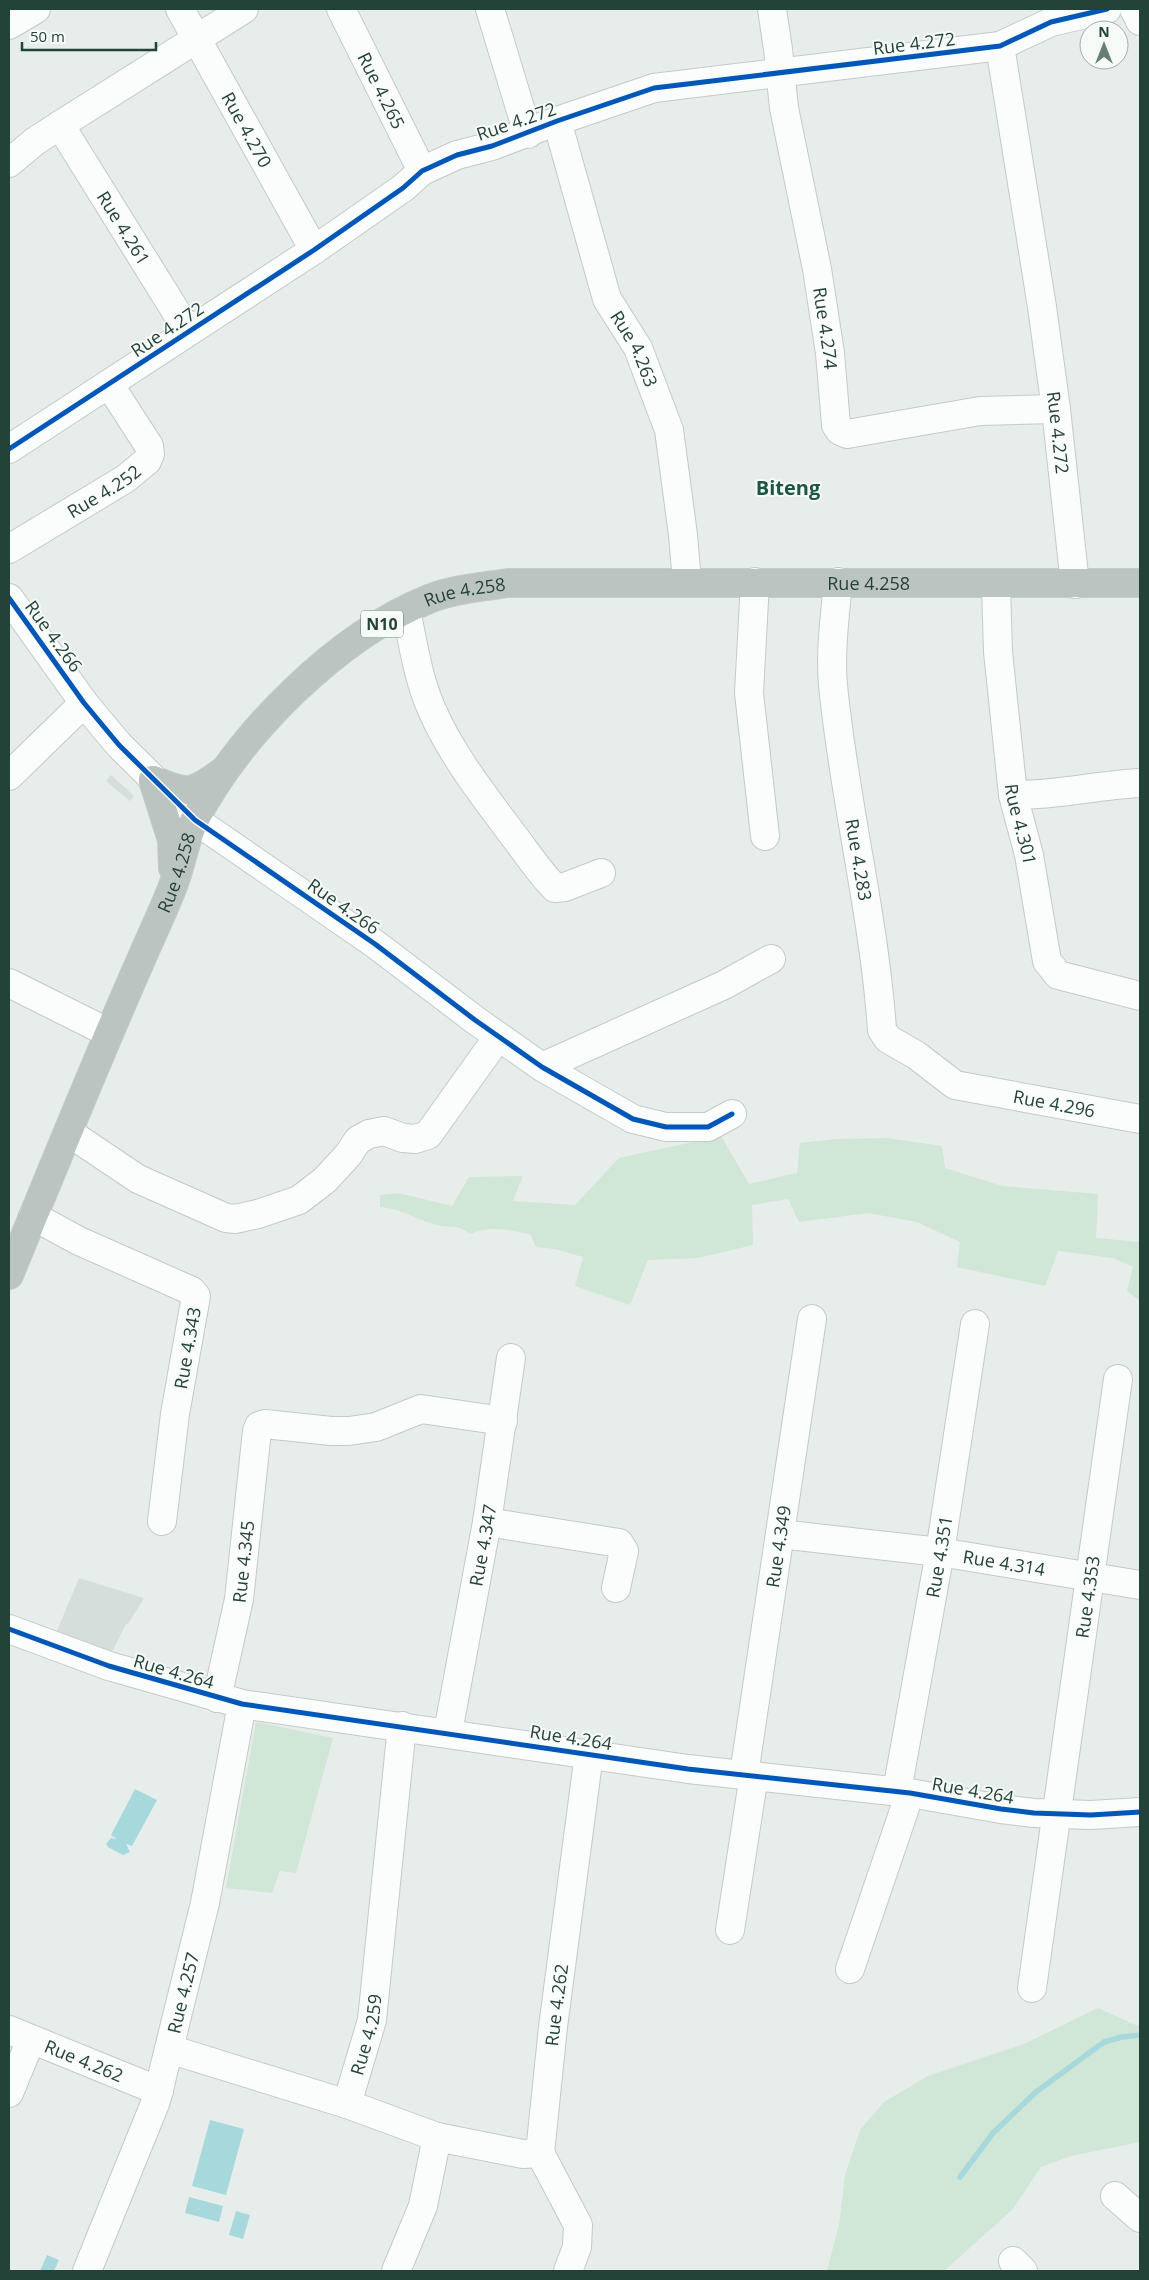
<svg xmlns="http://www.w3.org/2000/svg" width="1149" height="2280" font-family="'Open Sans',sans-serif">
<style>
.built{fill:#d5deda}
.green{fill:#d0e6d6}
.water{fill:#a7d9dc}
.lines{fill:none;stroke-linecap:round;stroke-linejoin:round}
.stream{stroke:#a7d9dc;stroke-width:5.5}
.minor-casing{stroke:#c4cac7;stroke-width:30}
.highway-casing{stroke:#c2ccc8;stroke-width:30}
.minor{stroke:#fbfcfc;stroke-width:28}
.highway{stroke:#bcc4c2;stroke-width:28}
.cycleway-casing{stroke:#f7fbf8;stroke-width:8}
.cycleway{stroke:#0057b8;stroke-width:5}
.labels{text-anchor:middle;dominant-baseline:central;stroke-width:4;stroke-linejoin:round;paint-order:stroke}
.shield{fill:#f7fbf8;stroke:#637a72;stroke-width:1}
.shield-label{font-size:16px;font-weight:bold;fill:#234238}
.street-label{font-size:18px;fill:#234238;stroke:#f7fbf8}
.quarter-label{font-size:20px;font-weight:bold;fill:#1d5644;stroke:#f7fbf8}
</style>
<rect width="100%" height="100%" fill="#e7edea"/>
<!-- built -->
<path class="built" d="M 111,775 L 134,796 L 130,801 L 106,781 Z
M 79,1578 L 144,1598 L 128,1624 L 126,1624 L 110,1656 L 54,1638 Z"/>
<!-- green -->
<path class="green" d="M 721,1136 L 749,1184 L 797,1173 L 800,1143 L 836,1139 L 887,1138 L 942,1146 L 945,1168 L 1002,1186 L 1098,1194 L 1096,1238 L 1140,1242 L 1140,1301 L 1127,1291 L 1133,1267 L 1113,1258 L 1058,1251 L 1045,1286 L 957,1267 L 960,1242 L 917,1222 L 868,1213 L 799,1222 L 788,1199 L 752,1205 L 753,1245 L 698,1258 L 648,1260 L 630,1305 L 575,1286 L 583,1257 L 555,1249 L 536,1247 L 530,1234 C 509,1230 490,1225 470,1234 C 453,1222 453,1229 437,1225 C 415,1220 405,1209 380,1207 L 380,1195 L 398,1193 L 452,1206 L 469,1177 L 523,1176 L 513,1201 L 575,1205 L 619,1158 Z
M 256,1722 L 333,1738 L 296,1873 L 280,1871 L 272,1893 L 226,1888 Z
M 1098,2008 L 1138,2026 L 1140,2024 L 1140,2142 L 1071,2156 L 1041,2167 L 1013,2209 L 944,2271 L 827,2271 L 839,2225 L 845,2175 L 860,2130 L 884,2102 L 928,2076 L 1024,2044 Z"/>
<!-- water -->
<path class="water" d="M 135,1789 L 157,1800 L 132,1846 L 126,1844 L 130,1852 L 123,1855 L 108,1847 L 106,1844 L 111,1838 L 117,1839 L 111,1835 Z
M 210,2120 L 244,2129 L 226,2195 L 192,2186 Z
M 189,2197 L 223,2206 L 219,2222 L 185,2213 Z
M 236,2211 L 250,2215 L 243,2239 L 229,2235 Z
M 47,2255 L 59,2260 L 54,2271 L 40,2271 Z"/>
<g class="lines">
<!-- stream -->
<path class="stream" d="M 960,2177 L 993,2133 L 1036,2092 L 1104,2042 L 1122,2037 L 1140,2035"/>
<!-- minor casing -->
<g class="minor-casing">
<g id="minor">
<path id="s1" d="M 180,9 L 314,250"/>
<path id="s2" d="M 341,9 L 422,171"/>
<path d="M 490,9 L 528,134"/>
<path id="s3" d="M 772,9 L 778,49 L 784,108 L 817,269 L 830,353 L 836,425 L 840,431 L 847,434 L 980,411 L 1056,409"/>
<path d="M 1134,9 L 1140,21"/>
<path d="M 9,25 L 36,9"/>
<path id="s4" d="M 1000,46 L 1042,307 L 1056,409 L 1075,584"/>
<path id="s5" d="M 557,121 L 607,299 L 638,348 L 669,430 L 683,535 L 687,582"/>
<path id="s6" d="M 60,125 L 188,331"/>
<path d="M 9,163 L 34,142 L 60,125 L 244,9"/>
<path d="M 9,449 L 314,250 L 403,188 L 422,171 L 457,155 L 492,146 L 557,121 L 654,88 L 1000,46 L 1051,22 L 1107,9"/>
<path id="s7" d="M 9,549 L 125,479 L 147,461 L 150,454 L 149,446 L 109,384"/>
<path d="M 755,582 L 749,693 L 765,836"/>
<path id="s8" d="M 838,582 C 835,616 830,651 833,685 C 844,800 874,914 882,1030 L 888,1039 L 916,1055 L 955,1085 L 1140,1119"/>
<path id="s9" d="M 996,585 L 998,652 L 1013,795 L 1029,855 L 1047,961 L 1058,975 L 1140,996"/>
<path d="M 9,598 L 84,703 L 119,745 L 195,820 L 375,944 L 475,1020 L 542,1067 L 633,1119 L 666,1127 L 708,1127 L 732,1114"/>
<path d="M 406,610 C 413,643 418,679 432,710 C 451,754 482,793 510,831 C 525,850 538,871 555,888 L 565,887 L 601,873"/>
<path d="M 9,776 L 84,703"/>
<path d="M 1013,795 C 1055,796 1097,785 1140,783"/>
<path d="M 9,983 L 109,1033"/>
<path d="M 542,1067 L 724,985 L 771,959"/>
<path d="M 68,1132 L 138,1179 L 226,1218 L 235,1219 L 258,1214 L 299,1200 L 325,1180 L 348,1155 L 358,1140 L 369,1134 L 384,1131 L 403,1138 L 415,1139 L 428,1135 L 498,1037"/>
<path d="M 33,1216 L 79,1241 L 192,1291 L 196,1296 L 175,1414 L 162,1521"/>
<path d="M 487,1522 L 619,1543 L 624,1551 L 616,1588"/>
<path id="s10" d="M 780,1534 L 940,1552 L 1140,1585"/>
<path d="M 9,1629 L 109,1666 L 242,1704 L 688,1769 L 910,1793 L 1001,1809 L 1034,1813 L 1091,1815 L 1140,1812"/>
<path id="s11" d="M 217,1698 L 239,1599 L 257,1431 L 259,1426 L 265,1424 L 331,1431 L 349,1431 L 376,1427 L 421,1409 L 503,1421"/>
<path id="s12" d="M 448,1732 L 487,1522 L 511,1358"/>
<path id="s13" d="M 744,1774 L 812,1319"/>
<path id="s14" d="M 897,1791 L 940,1552 L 975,1324"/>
<path d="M 730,1930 L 754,1775"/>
<path d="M 850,1969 L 910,1793"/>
<path id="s15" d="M 1032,1988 L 1118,1379"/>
<path id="s16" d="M 9,2030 L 159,2091"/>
<path d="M 169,2049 L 347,2104"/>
<path d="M 9,2093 L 31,2040"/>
<path d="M 437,2137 L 523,2154 L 540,2153"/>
<path id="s17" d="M 540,2153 L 553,2027 L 589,1754"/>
<path d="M 540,2153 L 578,2225 L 577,2247 L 568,2271"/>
<path d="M 1115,2196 L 1140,2218"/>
<path d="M 1013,2261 L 1023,2271"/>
<path id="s18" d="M 87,2271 L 156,2101 L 205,1903 L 242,1704"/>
<path id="s19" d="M 396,2271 L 423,2206 L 437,2137 L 347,2104 L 372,2020 L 402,1726"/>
</g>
</g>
<!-- highway casing -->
<g class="highway-casing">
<g id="highway">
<path d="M 153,780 L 172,840 L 173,868"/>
<path d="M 153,780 C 188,794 191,795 222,772"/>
<path id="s20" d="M 9,1275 C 52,1171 94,1066 140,962 C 151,936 164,910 174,883 C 182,862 185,839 195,819 C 241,732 337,636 429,599 C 454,589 482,587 508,583 L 1140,583"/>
</g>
</g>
<!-- minor -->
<use href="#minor" class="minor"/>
<!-- highway -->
<use href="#highway" class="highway"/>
<!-- cycleway casing -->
<g class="cycleway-casing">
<path id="cycleway" d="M 9,449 L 314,250 L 403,188 L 422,171 L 457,155 L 492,146 L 557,121 L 654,88 L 1000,46 L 1051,22 L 1107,9
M 9,598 L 84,703 L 119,745 L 195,820 L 375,944 L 475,1020 L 542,1067 L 633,1119 L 666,1127 L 708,1127 L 732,1114
M 9,1629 L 109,1666 L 242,1704 L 688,1769 L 910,1793 L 1001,1809 L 1034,1813 L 1091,1815 L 1140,1812"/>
</g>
<!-- cycleway -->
<use href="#cycleway" class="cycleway"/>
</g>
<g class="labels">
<!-- shield labels -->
<rect class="shield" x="361" y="610.5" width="42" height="27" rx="4"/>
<g class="shield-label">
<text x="382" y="624">N10</text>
</g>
<!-- street labels -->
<g class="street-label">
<text transform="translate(914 43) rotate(-7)">Rue 4.272</text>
<text stroke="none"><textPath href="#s2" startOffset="91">Rue 4.265</textPath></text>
<text transform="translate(516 121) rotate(-19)">Rue 4.272</text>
<text stroke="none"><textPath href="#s1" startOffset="138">Rue 4.270</textPath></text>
<text stroke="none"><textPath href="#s6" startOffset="121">Rue 4.261</textPath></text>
<text stroke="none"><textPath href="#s3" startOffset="324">Rue 4.274</textPath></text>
<text transform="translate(167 329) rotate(-34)">Rue 4.272</text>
<text stroke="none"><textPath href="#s5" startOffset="242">Rue 4.263</textPath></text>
<text stroke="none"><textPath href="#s4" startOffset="391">Rue 4.272</textPath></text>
<text stroke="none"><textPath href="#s7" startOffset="111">Rue 4.252</textPath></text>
<text stroke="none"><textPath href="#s20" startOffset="1261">Rue 4.258</textPath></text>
<text stroke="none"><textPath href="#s20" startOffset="856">Rue 4.258</textPath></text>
<text transform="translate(54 636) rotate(54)">Rue 4.266</text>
<text stroke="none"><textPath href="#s9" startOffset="241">Rue 4.301</textPath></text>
<text stroke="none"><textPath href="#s8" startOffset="280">Rue 4.283</textPath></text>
<text stroke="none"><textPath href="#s20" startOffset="436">Rue 4.258</textPath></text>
<text transform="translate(344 906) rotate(35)">Rue 4.266</text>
<text stroke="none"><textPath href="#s8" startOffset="645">Rue 4.296</textPath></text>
<text transform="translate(187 1348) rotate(-80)">Rue 4.343</text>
<text stroke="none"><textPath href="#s12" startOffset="190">Rue 4.347</textPath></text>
<text stroke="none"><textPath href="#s13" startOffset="230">Rue 4.349</textPath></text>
<text stroke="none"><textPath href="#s14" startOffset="238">Rue 4.351</textPath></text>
<text stroke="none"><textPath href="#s11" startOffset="139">Rue 4.345</textPath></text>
<text stroke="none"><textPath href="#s10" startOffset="226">Rue 4.314</textPath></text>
<text stroke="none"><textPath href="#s15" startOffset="395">Rue 4.353</textPath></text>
<text transform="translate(174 1671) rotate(16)">Rue 4.264</text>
<text transform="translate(571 1737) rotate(9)">Rue 4.264</text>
<text transform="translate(973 1790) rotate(10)">Rue 4.264</text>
<text stroke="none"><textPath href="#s18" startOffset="295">Rue 4.257</textPath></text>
<text stroke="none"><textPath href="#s17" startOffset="149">Rue 4.262</textPath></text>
<text stroke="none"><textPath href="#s19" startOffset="309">Rue 4.259</textPath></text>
<text stroke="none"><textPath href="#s16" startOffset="81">Rue 4.262</textPath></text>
</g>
<!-- quarter labels -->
<g class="quarter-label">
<text x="788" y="487">Biteng</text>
</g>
</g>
<!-- border -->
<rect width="1149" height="2280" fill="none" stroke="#234238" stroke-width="20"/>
<!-- north arrow -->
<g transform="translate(1104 45)"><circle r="24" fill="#f7fbf8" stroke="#a2b1ab"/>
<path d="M0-4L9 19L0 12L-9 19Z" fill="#687e76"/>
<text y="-8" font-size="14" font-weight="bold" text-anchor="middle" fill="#234238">N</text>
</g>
<!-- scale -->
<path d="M22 42v8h134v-8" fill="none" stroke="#234238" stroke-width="2.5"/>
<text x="30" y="42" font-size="15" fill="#234238" stroke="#f7fbf8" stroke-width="4" paint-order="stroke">50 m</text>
</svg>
